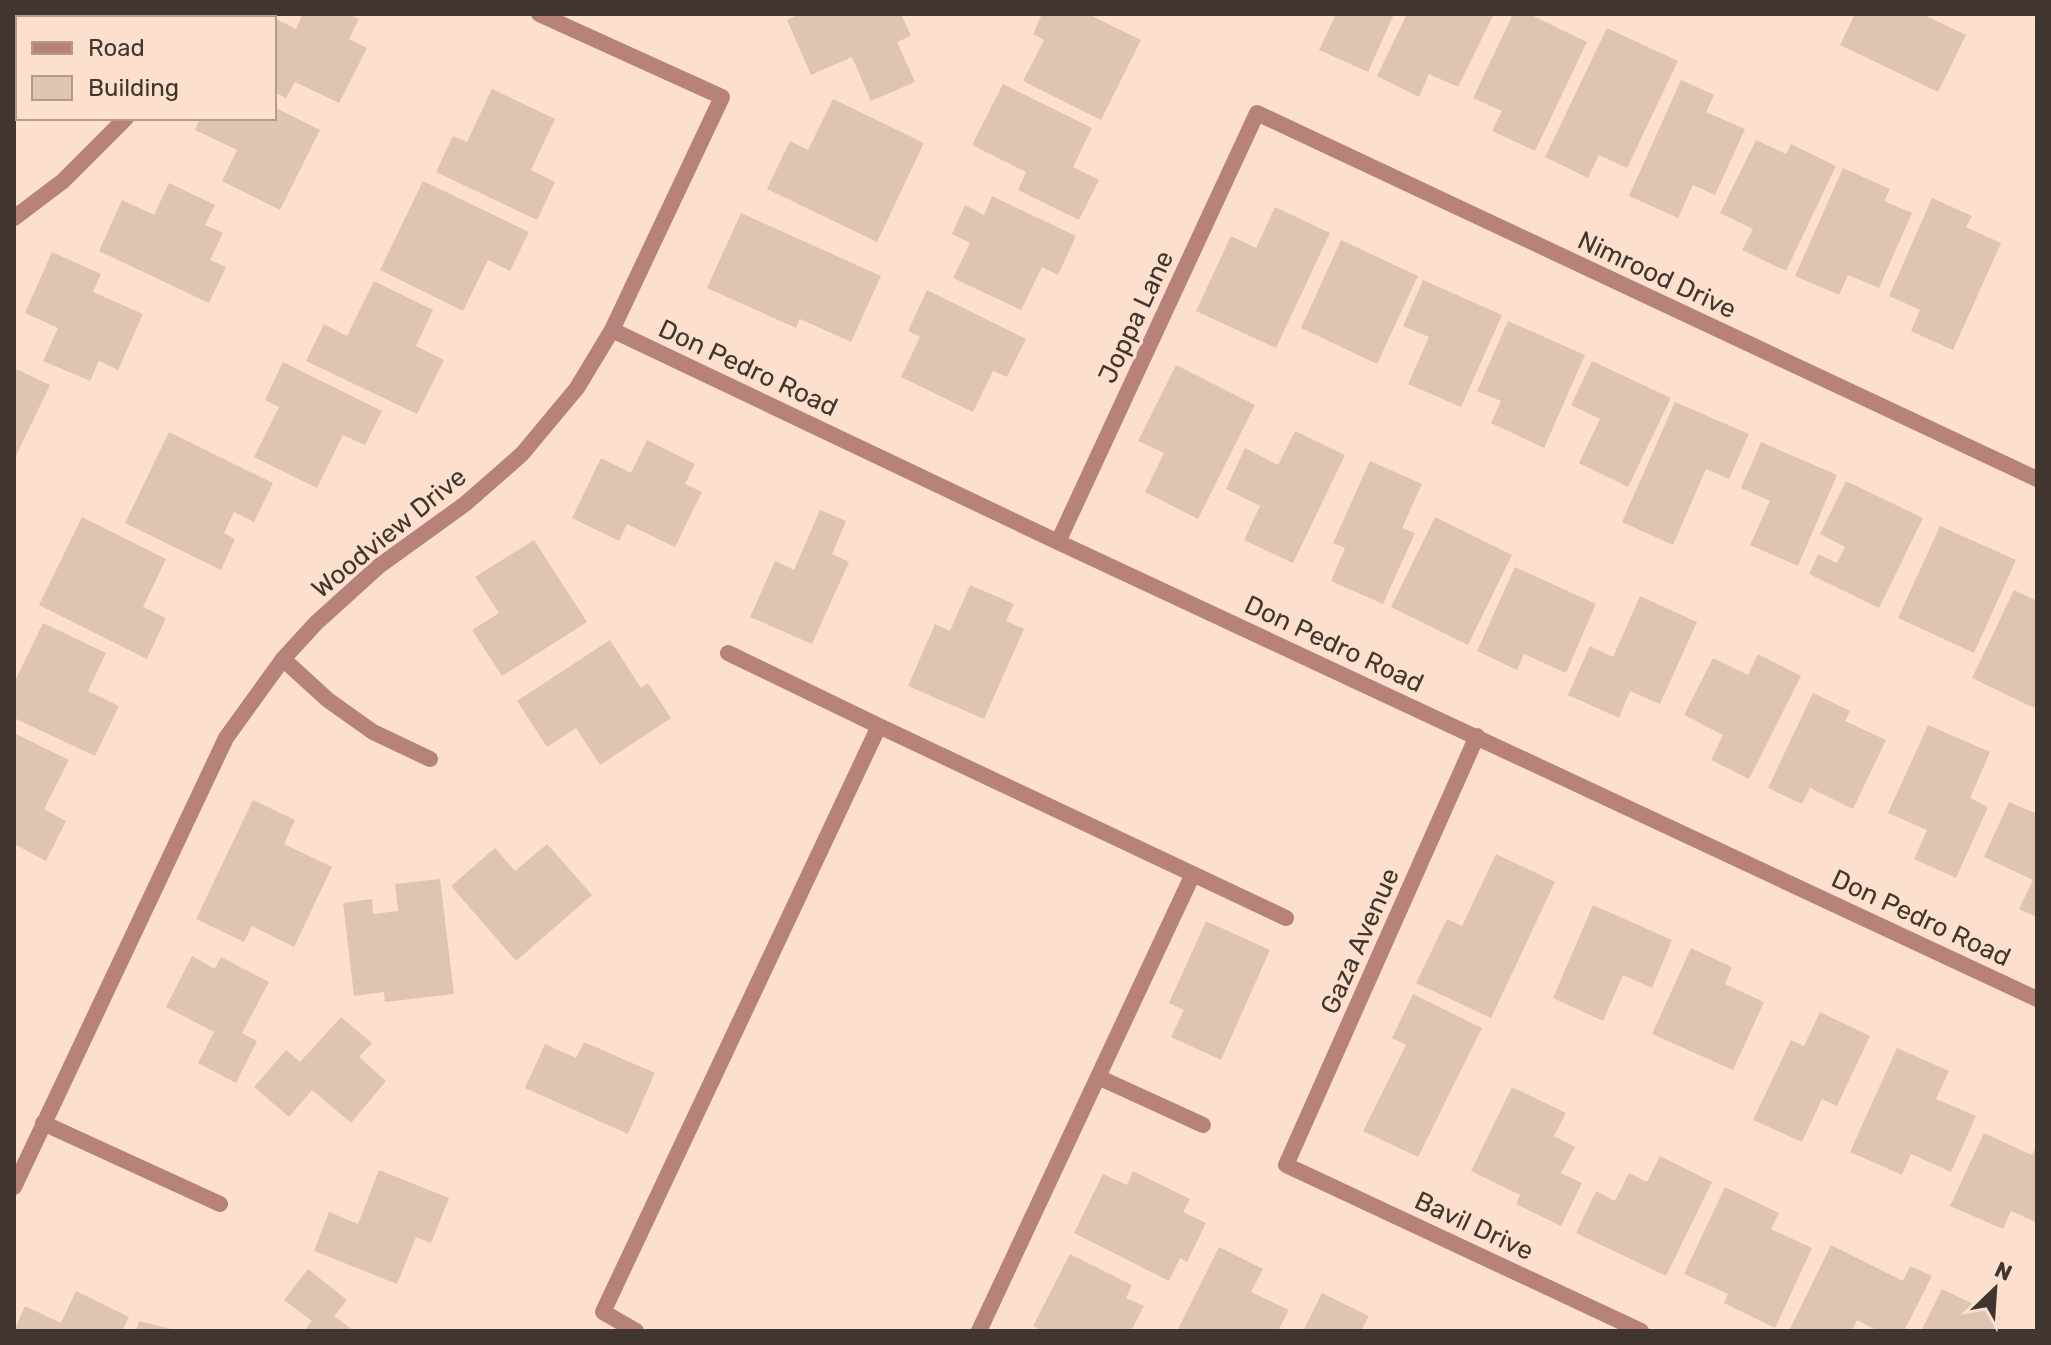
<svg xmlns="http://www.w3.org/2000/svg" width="2051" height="1345" font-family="Rubik,sans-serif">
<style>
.building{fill:#dfc4b2}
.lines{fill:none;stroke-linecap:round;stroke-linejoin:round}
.lane{stroke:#b68279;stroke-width:16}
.street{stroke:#b68279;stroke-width:16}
.labels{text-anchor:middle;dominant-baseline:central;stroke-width:7;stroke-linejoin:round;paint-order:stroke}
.street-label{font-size:26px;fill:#41362f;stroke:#fce0cd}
</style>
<rect width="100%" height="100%" fill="#fce0cd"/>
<!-- building -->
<path class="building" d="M 14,14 L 53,14 L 51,18 L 18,18 L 18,38 L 16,37 L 14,42 Z
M 303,14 L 348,14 L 359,19 L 349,39 L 367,48 L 339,103 L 295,82 L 286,98 L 274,92 L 274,18 L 296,29 Z
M 800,14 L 901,14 L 911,36 L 897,42 L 915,82 L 871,101 L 852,57 L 811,75 L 787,20 Z
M 1042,14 L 1088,14 L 1141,40 L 1101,120 L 1023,81 L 1044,40 L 1033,34 Z
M 1336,14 L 1394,14 L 1368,72 L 1319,50 Z
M 1407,14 L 1494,14 L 1458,87 L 1429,74 L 1419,97 L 1377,76 Z
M 1513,14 L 1529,14 L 1587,42 L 1535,151 L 1492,131 L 1502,111 L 1473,98 Z
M 1855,14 L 1922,14 L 1966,35 L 1938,92 L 1840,45 Z
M 1607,28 L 1678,61 L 1627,168 L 1599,155 L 1588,178 L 1545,157 Z
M 1681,80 L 1714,95 L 1706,112 L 1745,129 L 1715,195 L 1693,185 L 1678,218 L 1629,196 Z
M 1003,84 L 1092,128 L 1073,167 L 1099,180 L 1079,220 L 1018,190 L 1026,172 L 972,145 Z
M 492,89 L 555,119 L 531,170 L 555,182 L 537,220 L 436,172 L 453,136 L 467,142 Z
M 833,99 L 924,143 L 877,242 L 767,189 L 790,141 L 808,150 Z
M 274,107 L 320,130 L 280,210 L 222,181 L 237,150 L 195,130 L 200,118 L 274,118 Z
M 1756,140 L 1786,154 L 1791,144 L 1836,166 L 1786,271 L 1742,250 L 1753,229 L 1720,213 Z
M 1843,168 L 1890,189 L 1884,201 L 1912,213 L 1879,288 L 1848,275 L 1839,295 L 1795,276 Z
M 423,181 L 529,232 L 510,271 L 488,260 L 463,311 L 380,270 Z
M 169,183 L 215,205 L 205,225 L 223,233 L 210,260 L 226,267 L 209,303 L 99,251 L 122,200 L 154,215 Z
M 992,196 L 1076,236 L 1058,275 L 1042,267 L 1021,310 L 953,278 L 970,243 L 952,234 L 965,205 L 984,215 Z
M 1932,198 L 1972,216 L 1966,227 L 2001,243 L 1953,350 L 1911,331 L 1920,310 L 1889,296 Z
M 1275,207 L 1330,233 L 1276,348 L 1196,311 L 1231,236 L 1256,248 Z
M 741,213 L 881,276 L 851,342 L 800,319 L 796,328 L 707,288 Z
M 1341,240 L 1418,276 L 1377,364 L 1301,328 Z
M 52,252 L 101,274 L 93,292 L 143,314 L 118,370 L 99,361 L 90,381 L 43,361 L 58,328 L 25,313 Z
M 1423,280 L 1502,315 L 1461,407 L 1408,384 L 1429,337 L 1403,326 Z
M 374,281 L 433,310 L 416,346 L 444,360 L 417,414 L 306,361 L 324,324 L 347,336 Z
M 927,290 L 1026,339 L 1007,377 L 993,371 L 973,412 L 901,377 L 920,337 L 908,331 Z
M 1508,321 L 1585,355 L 1544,448 L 1491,423 L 1501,401 L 1477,391 Z
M 1592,361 L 1671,398 L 1628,487 L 1579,463 L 1600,419 L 1571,405 Z
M 283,362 L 382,411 L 365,445 L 343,435 L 317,488 L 254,457 L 279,407 L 265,400 Z
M 1176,365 L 1255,405 L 1198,519 L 1145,492 L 1164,453 L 1138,441 Z
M 14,368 L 50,385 L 14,460 Z
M 1675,402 L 1749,434 L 1729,479 L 1706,469 L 1673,545 L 1622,522 Z
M 1295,431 L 1345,455 L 1293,563 L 1244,540 L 1260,506 L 1226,489 L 1245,448 L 1278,465 Z
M 169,432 L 273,483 L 254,522 L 234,512 L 224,533 L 235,539 L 221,570 L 125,523 Z
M 647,440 L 695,464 L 685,484 L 702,492 L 675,547 L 627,524 L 619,541 L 572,518 L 601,458 L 631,473 Z
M 1761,442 L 1837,475 L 1798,566 L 1750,545 L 1770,501 L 1741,488 Z
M 1370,461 L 1422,484 L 1402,528 L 1415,533 L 1383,604 L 1331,581 L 1345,548 L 1333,543 Z
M 1846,481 L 1923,518 L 1879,608 L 1809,574 L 1818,554 L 1837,563 L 1845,547 L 1820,534 Z
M 820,510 L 846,521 L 832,554 L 849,562 L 812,644 L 750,617 L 775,561 L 794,570 Z
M 82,517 L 166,559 L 143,607 L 166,618 L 147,659 L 39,605 Z
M 1435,517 L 1512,555 L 1468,645 L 1391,607 Z
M 1940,526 L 2016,560 L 1974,653 L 1898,618 Z
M 534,540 L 587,622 L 502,676 L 472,630 L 499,613 L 475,577 Z
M 1515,567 L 1596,604 L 1566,673 L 1524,654 L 1517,670 L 1477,651 Z
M 970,585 L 1014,604 L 1006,621 L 1024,629 L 984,719 L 908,686 L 935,624 L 950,631 Z
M 2014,590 L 2037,601 L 2037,701 L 2034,708 L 1972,678 Z
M 1640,596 L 1697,622 L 1660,704 L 1630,691 L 1619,718 L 1568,695 L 1590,646 L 1613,657 Z
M 43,623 L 106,653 L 88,691 L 119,706 L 95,756 L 14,718 L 14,683 Z
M 610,640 L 641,688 L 648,683 L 671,718 L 600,765 L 576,728 L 547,747 L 517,701 Z
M 1758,654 L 1801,676 L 1749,779 L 1711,760 L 1723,735 L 1684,715 L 1713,658 L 1748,675 Z
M 1813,693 L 1850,711 L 1845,721 L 1886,740 L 1853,809 L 1810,788 L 1802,804 L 1768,788 Z
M 1928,725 L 1990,752 L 1970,798 L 1988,807 L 1956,878 L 1914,859 L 1927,830 L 1888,813 Z
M 14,733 L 69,760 L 44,809 L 66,821 L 46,861 L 14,844 Z
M 253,800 L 295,820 L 284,844 L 332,867 L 294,947 L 252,926 L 244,942 L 196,919 Z
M 2009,802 L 2037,814 L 2037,917 L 2019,909 L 2033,880 L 1984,857 Z
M 547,844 L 592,895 L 516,961 L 451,886 L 495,848 L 515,871 Z
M 1496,854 L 1555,882 L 1491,1018 L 1416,983 L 1447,919 L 1462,926 Z
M 440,879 L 454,994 L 385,1002 L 384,992 L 354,996 L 343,903 L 372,899 L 373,914 L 398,911 L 395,884 Z
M 1593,905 L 1672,940 L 1652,988 L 1623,975 L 1603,1021 L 1553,998 Z
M 1206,921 L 1270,950 L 1221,1060 L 1171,1037 L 1184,1010 L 1169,1003 Z
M 1691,948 L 1732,967 L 1725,984 L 1764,1002 L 1733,1070 L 1652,1034 Z
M 192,956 L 215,969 L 221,957 L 269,982 L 242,1033 L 257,1041 L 236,1083 L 198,1063 L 214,1032 L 166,1007 Z
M 1413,994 L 1482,1028 L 1418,1157 L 1363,1131 L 1406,1045 L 1392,1038 Z
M 1820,1012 L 1870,1036 L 1837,1106 L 1822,1099 L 1802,1142 L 1753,1120 L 1791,1040 L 1804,1046 Z
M 341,1017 L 372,1043 L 359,1057 L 386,1081 L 351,1123 L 312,1090 L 289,1117 L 254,1087 L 286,1050 L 300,1062 Z
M 584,1042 L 655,1073 L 628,1134 L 525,1088 L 545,1044 L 576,1058 Z
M 1897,1048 L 1949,1071 L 1936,1099 L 1976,1116 L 1951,1172 L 1911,1154 L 1902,1175 L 1850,1152 Z
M 1512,1087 L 1566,1113 L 1554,1136 L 1575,1147 L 1561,1173 L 1582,1183 L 1561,1226 L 1516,1204 L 1520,1195 L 1471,1171 Z
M 1984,1133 L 2032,1155 L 2037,1145 L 2037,1223 L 2011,1211 L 2003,1229 L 1950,1206 Z
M 1660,1156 L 1712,1182 L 1666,1276 L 1576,1233 L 1596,1191 L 1615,1201 L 1629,1173 L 1647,1182 Z
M 379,1170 L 449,1198 L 431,1243 L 416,1237 L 397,1284 L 314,1251 L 329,1212 L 358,1224 Z
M 1133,1171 L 1190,1199 L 1183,1212 L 1206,1223 L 1187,1262 L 1180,1258 L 1169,1281 L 1074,1233 L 1103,1174 L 1127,1185 Z
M 1725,1187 L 1779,1213 L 1771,1229 L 1812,1248 L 1775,1328 L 1724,1303 L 1728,1294 L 1684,1274 Z
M 1831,1245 L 1903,1281 L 1910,1266 L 1932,1276 L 1904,1331 L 1878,1331 L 1857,1320 L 1852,1331 L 1789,1331 Z
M 1219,1247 L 1263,1269 L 1251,1292 L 1289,1310 L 1278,1331 L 1177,1331 Z
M 1070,1254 L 1132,1285 L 1126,1298 L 1144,1306 L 1131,1331 L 1043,1331 L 1033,1326 Z
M 308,1269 L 347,1300 L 334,1316 L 354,1331 L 304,1331 L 312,1321 L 284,1300 Z
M 1942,1289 L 2000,1317 L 1993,1331 L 1921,1331 Z
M 76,1291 L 129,1317 L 122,1331 L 14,1331 L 25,1306 L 61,1323 Z
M 1322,1293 L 1369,1316 L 1361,1331 L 1303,1331 Z
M 139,1321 L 175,1330 L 174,1331 L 136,1331 Z"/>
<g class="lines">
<!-- lane -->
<path class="lane" d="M 1098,1077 L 1203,1125"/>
<!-- street -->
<path class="street" d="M 201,18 L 203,14
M 14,218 L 63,181 L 126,118
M 612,330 L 1058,542 L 2037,999
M 1058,542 L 1257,113 L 2037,479
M 728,653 L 879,726 L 1286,918
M 283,659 L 328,700 L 373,732 L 430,759
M 1477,736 L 1286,1165 L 1641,1331
M 43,1123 L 220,1204
M 14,1187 L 226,738 L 283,659 L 316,623 L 379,566 L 465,504 L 522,454 L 577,388 L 612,330 L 722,97 L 539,14
M 636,1331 L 603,1312 L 879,726
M 979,1331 L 1193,874"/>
</g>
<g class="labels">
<!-- street labels -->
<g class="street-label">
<text transform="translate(1657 275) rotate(25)">Nimrood Drive</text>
<text transform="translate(1136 317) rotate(-65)">Joppa Lane</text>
<text transform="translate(748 368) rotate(25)">Don Pedro Road</text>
<text transform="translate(389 533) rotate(-39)">Woodview Drive</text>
<text transform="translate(1334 644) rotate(25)">Don Pedro Road</text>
<text transform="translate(1921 918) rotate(25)">Don Pedro Road</text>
<text transform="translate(1360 941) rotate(-66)">Gaza Avenue</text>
<text transform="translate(1474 1226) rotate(25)">Bavil Drive</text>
</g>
</g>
<!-- border -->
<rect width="2051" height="1345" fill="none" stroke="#41362f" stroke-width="32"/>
<!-- legend -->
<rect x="16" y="16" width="260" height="104" fill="#fce0cd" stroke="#b19c8e" stroke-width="2"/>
<rect x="32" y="42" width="40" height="12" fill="#b68279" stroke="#b19c8e" stroke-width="2"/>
<text x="88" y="56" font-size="24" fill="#41362f">Road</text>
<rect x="32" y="76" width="40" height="24" fill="#dfc4b2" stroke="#b19c8e" stroke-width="2"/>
<text x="88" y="96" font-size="24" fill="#41362f">Building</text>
<!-- north arrow -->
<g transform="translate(1995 1289) rotate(25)" stroke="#fce0cd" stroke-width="6" paint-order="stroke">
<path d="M0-6L14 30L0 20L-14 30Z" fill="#41362f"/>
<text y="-12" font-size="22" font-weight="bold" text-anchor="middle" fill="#41362f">N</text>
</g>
</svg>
